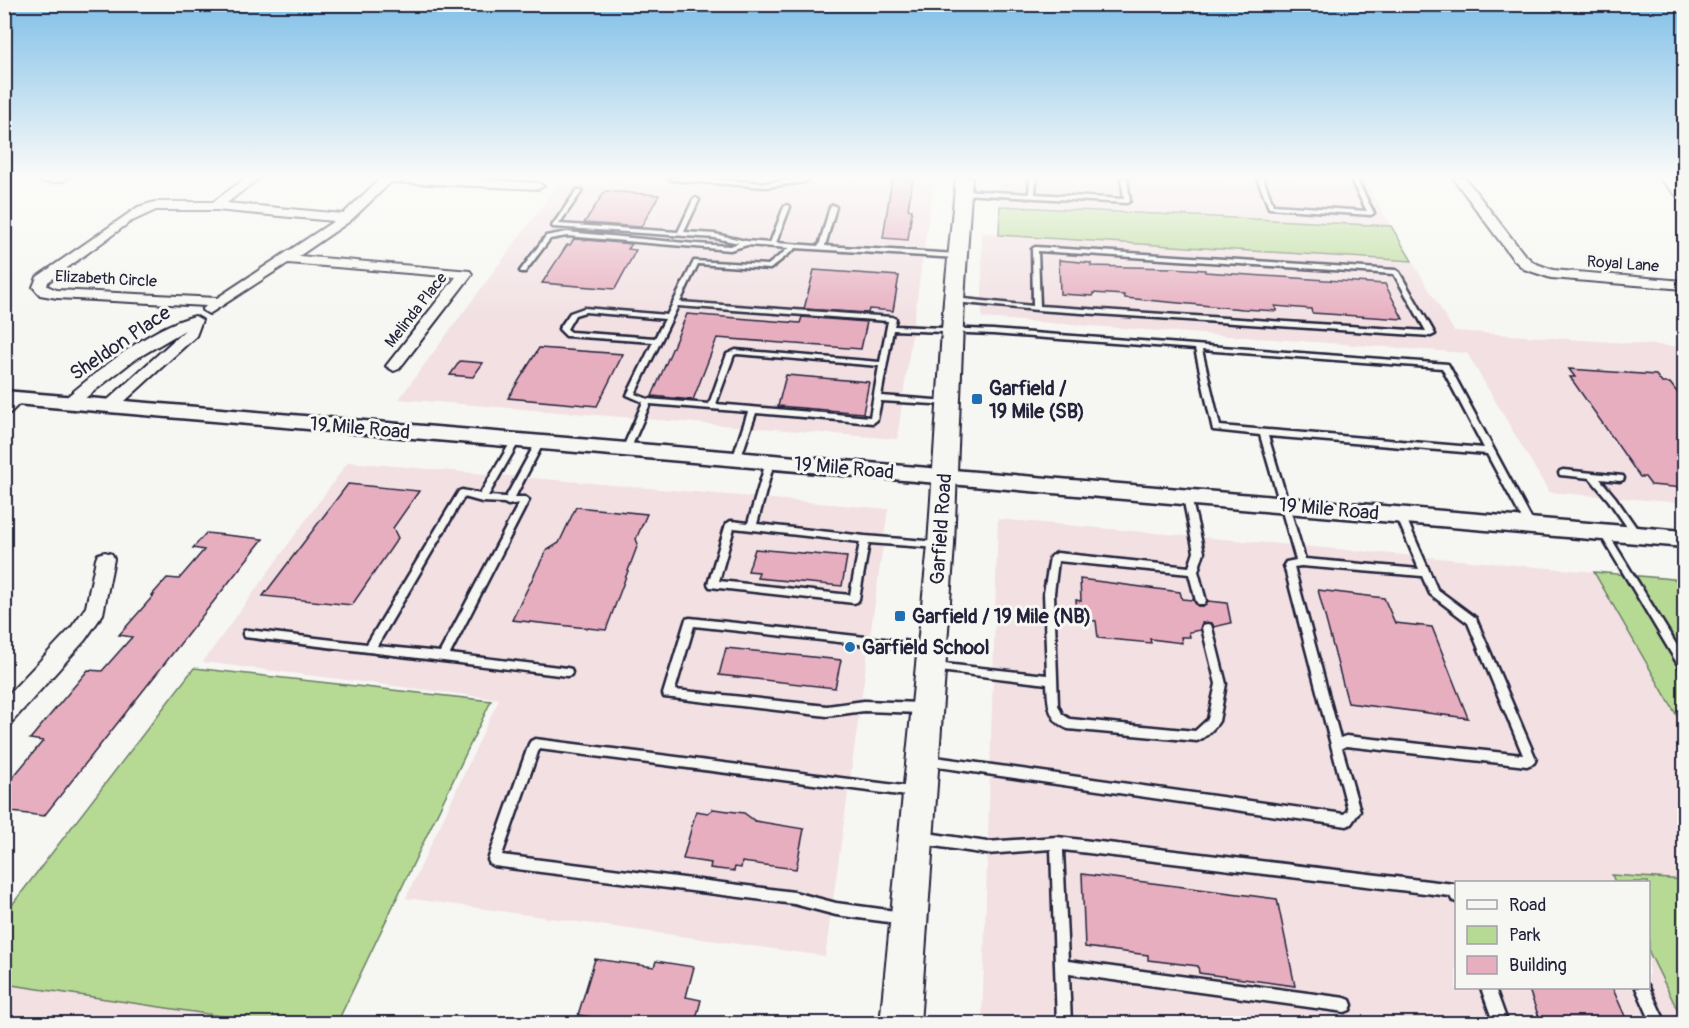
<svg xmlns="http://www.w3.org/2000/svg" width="1689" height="1028" font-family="Pangolin,sans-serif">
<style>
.built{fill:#f2e0e3}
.green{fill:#b6da94;stroke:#6c7e68;stroke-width:1.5}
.building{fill:#e7aec0;stroke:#22223b;stroke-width:1.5}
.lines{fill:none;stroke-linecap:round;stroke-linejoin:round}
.service-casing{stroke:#22223b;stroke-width:5}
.minor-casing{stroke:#22223b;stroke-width:4}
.tertiary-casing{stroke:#22223b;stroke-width:5}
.secondary-casing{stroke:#22223b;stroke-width:4}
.service{fill:#f6f6f2;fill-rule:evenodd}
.minor{fill:#f6f6f2;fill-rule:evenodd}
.tertiary{fill:#f6f6f2;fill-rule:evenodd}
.secondary{fill:#f6f6f2;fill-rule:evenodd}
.poi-dot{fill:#1f6fb2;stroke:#f6f6f2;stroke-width:2}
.labels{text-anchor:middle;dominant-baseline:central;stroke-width:6;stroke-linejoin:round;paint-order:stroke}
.far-street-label{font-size:16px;fill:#22223b;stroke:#f6f6f2}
.street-label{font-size:20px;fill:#22223b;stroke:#f6f6f2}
.poi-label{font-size:20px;font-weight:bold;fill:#22223b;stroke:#f6f6f2;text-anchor:start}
</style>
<rect width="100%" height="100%" fill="#f6f6f2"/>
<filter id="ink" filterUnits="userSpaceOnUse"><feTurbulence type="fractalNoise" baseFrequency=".0167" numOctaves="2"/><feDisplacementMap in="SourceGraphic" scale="12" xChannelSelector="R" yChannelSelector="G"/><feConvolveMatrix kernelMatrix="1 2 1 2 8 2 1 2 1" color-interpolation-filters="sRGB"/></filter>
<g filter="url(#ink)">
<!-- built -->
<path class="built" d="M 563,178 L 934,178 L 897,439 L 399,399 Z
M 1000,178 L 1363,178 L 1391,226 L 1000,206 Z
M 982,233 L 1412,261 L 1454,331 L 1684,347 L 1684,503 L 1549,492 L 1467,353 L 982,318 Z
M 348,462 L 888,509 L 825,956 L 406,898 L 499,699 L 203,662 Z
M 998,519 L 1594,572 L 1684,728 L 1684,880 L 1612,875 L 1615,882 L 1456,882 L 1456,988 L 1648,988 L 1649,952 L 1683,1023 L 982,1024 Z
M 5,984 L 268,1023 L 5,1023 Z"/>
<!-- green -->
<path class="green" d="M 1000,206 L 1391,226 L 1412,261 L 999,235 Z
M 1594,572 L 1684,580 L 1684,728 Z
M 194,668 L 491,701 L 337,1023 L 268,1023 L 5,984 L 5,914 Z
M 1612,875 L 1684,880 L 1684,1023 L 1649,952 L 1648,882 L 1615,882 Z"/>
<!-- building -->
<path class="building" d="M 892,178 L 913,178 L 908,209 L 912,210 L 908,240 L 883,238 Z
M 605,191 L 659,195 L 641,227 L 584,223 Z
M 574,239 L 632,244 L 628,249 L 636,250 L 615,289 L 542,283 L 567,245 L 570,245 Z
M 1059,260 L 1091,263 L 1091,266 L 1171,268 L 1205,270 L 1205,272 L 1385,284 L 1403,319 L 1312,313 L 1311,309 L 1275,306 L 1277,311 L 1243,309 L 1125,298 L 1124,295 L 1093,293 L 1093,296 L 1060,294 Z
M 814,270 L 899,276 L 893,311 L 869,309 L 868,313 L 804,309 Z
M 687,314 L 800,323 L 802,317 L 867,322 L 861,349 L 717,338 L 693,400 L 652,396 Z
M 539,348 L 623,354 L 597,406 L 508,398 Z
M 460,361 L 483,363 L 473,377 L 450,375 Z
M 1569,369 L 1656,375 L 1662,383 L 1670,383 L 1684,401 L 1684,488 L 1651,485 L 1645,477 L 1640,477 L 1570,377 L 1575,377 Z
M 786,375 L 869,382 L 863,413 L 778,406 Z
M 348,484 L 419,491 L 393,528 L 398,538 L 352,605 L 263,596 Z
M 576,507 L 647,514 L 636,539 L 638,544 L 606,630 L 512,620 L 546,551 L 559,543 Z
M 206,533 L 263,539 L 44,816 L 4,811 L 4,782 L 9,782 L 43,741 L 30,739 L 88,670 L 102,671 L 132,637 L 119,635 L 154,595 L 152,595 L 167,578 L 179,579 L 204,550 L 193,548 Z
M 755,549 L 847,557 L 842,586 L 757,578 L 759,572 L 748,571 Z
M 1080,579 L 1180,592 L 1182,599 L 1193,600 L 1198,606 L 1204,606 L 1208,601 L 1227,603 L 1231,623 L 1214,627 L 1212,623 L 1202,623 L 1200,630 L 1189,632 L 1190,637 L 1181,637 L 1182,643 L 1150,639 L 1151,643 L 1098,638 L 1096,621 L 1077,619 L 1076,600 L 1081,601 Z
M 1318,590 L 1384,598 L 1395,623 L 1432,627 L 1468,718 L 1348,703 Z
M 726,648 L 841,660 L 835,688 L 719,675 Z
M 713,809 L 744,813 L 755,821 L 804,829 L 796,869 L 742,862 L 741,868 L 735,867 L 734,871 L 710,868 L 711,863 L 683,859 L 696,811 L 708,813 Z
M 1082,874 L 1277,899 L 1295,986 L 1199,973 L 1198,966 L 1148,960 L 1148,955 L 1085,947 Z
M 595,959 L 654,967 L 656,961 L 694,967 L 686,997 L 701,1000 L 695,1023 L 630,1023 L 578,1015 Z
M 1528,987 L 1612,987 L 1628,1023 L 1541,1023 Z"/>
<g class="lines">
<!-- service casing -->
<g class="service-casing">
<path id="service" d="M 669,178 L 693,178 L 766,183 L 809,178 L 805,182 L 766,187 L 672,180 Z
M 1030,178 L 1036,178 L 1035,194 L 1124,199 L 1121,178 L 1127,178 L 1130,201 L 1127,203 L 963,194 L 960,192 L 963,190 L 1029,194 Z
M 1257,178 L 1263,178 L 1273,205 L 1367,211 L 1350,178 L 1356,178 L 1374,213 L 1371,215 L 1269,208 Z
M 577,190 L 582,191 L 559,224 L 678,232 L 693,200 L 696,198 L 699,200 L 684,232 L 715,234 L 746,241 L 770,243 L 784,207 L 787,205 L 790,207 L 776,243 L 819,246 L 830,207 L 833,205 L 836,207 L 825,246 L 957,254 L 960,256 L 957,258 L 796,248 L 770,269 L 698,264 L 680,302 L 892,317 L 896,319 L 894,326 L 993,330 L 1448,364 L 1535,526 L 1533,528 L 1527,528 L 1487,454 L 1268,436 L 1305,559 L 1419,569 L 1396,515 L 1401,512 L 1404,513 L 1437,589 L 1476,618 L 1477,621 L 1536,759 L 1534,763 L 1527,766 L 1346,746 L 1342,748 L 1360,811 L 1351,824 L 1347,826 L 924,765 L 922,761 L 924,757 L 928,756 L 1344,814 L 1348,810 L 1284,565 L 1286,562 L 1296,560 L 1260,435 L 1213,430 L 1195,349 L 993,334 L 893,330 L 881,396 L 948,401 L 951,401 L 952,403 L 951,405 L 881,401 L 877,420 L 873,423 L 756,413 L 740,460 L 736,463 L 732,460 L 748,412 L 650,404 L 630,450 L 626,453 L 623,452 L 622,450 L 643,402 L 627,395 L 653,342 L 566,336 L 559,329 L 570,313 L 584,308 L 667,315 L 694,261 L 768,265 L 789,248 L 747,245 L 730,250 L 567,236 L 550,239 L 525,272 L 521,272 L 520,271 L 546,236 L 567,232 L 696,244 L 730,246 L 739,243 L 715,238 L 553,227 L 552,226 ZM 678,306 L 888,321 L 880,362 L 736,350 L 727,354 L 709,404 L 648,399 L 635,394 ZM 585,312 L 665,319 L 655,338 L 571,332 L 567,329 L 575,315 ZM 1202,350 L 1442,368 L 1484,448 L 1220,426 ZM 737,354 L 879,366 L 870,417 L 716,404 L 734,355 ZM 1301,566 L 1422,576 L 1430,594 L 1468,623 L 1523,755 L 1346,736 L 1340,738 L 1294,567 Z
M 1035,247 L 1396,270 L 1399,272 L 1435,334 L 1431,336 L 1037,310 L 954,302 L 951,300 L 954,298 L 1033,306 L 1032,249 ZM 1038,251 L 1394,274 L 1426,331 L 1040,306 Z
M 516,437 L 520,440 L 488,496 L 506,497 L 536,442 L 540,439 L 544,442 L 515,497 L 525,497 L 529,500 L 450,654 L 567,668 L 571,669 L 572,672 L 571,675 L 567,676 L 244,637 L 243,634 L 244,631 L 248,630 L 367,644 L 459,491 L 462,490 L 480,494 L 512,440 ZM 464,497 L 482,502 L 504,503 L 508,505 L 519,503 L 440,652 L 377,646 Z
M 770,459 L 774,462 L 757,524 L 865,536 L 938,542 L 941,543 L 943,545 L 941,547 L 938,548 L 869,543 L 859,599 L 857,602 L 854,603 L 710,587 L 708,584 L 726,524 L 731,521 L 748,523 L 766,462 ZM 734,528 L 860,542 L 850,595 L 719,581 Z
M 1563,470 L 1623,476 L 1624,478 L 1623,480 L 1620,481 L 1600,479 L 1615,497 L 1640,533 L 1642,535 L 1640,537 L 1634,537 L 1609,501 L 1590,478 L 1560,475 L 1559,473 L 1560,471 Z
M 1187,494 L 1191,497 L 1204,552 L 1198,571 L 1206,601 L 1204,604 L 1198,604 L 1196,601 L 1189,574 L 1058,561 L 1054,593 L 1058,705 L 1062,714 L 1070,719 L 1195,731 L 1208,719 L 1216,684 L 1202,628 L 1203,625 L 1207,624 L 1211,625 L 1212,628 L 1226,684 L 1219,721 C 1215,728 1205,738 1197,741 L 1068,729 C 1048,721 1048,703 1047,684 L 931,670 L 930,667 L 931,664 L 935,663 L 1047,675 L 1044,593 L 1050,557 L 1057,553 L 1189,567 L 1194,552 L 1183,497 Z
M 1603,529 L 1606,530 L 1684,657 L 1684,669 L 1680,668 L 1600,534 L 1598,532 L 1600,530 Z
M 690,618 L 930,644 L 934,645 L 935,648 L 934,651 L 930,652 L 694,626 L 675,690 L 827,706 L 864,701 L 921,703 L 925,705 L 926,708 L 925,711 L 921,713 L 864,711 L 827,716 L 664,697 L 663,694 L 685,622 L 686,619 Z
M 535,739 L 919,788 L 921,792 L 919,796 L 915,797 L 539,749 L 502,855 L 794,892 L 836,903 L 903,912 L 908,913 L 909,918 L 908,923 L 903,924 L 836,915 L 794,904 L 494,866 L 490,864 L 488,860 L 529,744 L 531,741 Z
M 921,832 L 987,842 L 1057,837 L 1454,884 L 1456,885 L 1456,902 L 1452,900 L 1450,896 L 1063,850 L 1068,961 L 1345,998 L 1350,1000 L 1352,1005 L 1350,1010 L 1345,1012 L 1069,974 L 1071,1024 L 1057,1024 L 1051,849 L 987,854 L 921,844 L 917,842 L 915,838 L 917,834 Z
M 1648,985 L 1664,1019 L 1666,1024 L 1652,1024 L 1636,988 L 1648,988 Z
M 1481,988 L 1495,988 L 1508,1024 L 1494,1024 Z"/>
</g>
<!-- minor casing -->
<g class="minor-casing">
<path id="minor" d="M 34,178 L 68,178 C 60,184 42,184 34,178 Z
M 246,178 L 259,178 L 227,203 L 343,214 L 381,178 L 450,178 L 538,183 L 544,186 L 538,189 L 391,182 L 350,221 L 299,256 L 470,271 L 472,274 L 470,277 L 399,369 L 394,371 L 386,366 L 456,277 L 288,263 L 209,314 L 202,310 L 206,306 L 57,298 L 40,295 L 33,287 L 37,277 L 138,207 L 155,202 L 213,202 ZM 156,210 L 216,210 L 334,221 L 217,298 L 57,290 L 47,286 L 48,282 L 130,222 Z
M 1453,178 L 1465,178 L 1523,253 L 1534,263 L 1553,270 L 1684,281 L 1684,289 L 1551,278 L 1524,269 L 1513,259 Z
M 1659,178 L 1672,178 L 1684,190 L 1684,199 L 1680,199 Z
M 195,316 L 202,320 L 196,336 L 114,411 L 108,412 L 100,407 L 185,330 L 134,360 L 75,406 L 63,406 L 61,403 L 63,400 C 100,370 149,327 195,316 Z
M 17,393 L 25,398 L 10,413 L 4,414 L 4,400 Z
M 105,552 L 112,554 L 114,559 L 103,614 L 85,640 L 12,722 L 4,724 L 4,699 L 71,628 L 86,607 L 96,559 L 98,554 Z"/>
</g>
<!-- tertiary casing -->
<g class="tertiary-casing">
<path id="tertiary" d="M 4,391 L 1684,531 L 1684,547 L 4,403 Z"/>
</g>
<!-- secondary casing -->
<g class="secondary-casing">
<path id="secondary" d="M 956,178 L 972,178 L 964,300 L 954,545 L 920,1024 L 880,1024 L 928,545 L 944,300 Z"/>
</g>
<!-- service -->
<use href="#service" class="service"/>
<!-- minor -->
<use href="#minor" class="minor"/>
<!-- tertiary -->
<use href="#tertiary" class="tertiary"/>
<!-- secondary -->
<use href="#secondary" class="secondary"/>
</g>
</g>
<!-- sky -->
<linearGradient id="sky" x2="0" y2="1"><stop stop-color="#81c0e8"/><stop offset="0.55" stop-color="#fbfbf9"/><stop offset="1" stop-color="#fbfbf9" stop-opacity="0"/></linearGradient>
<rect width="1689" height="322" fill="url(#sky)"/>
<!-- markers -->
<g class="poi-dot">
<rect x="971" y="393" width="12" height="12" rx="3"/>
<rect x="894" y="610" width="12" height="12" rx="3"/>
<circle cx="850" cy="647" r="6"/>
</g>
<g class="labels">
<!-- far-street labels -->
<g class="far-street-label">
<text transform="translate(1623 264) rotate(4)">Royal Lane</text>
<text transform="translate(106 279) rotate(3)">Elizabeth Circle</text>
<text transform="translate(416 310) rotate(-52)">Melinda Place</text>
</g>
<!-- street labels -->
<g class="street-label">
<text transform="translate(120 343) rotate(-34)">Sheldon Place</text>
<text transform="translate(360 428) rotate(5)">19 Mile Road</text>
<text transform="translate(844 468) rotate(5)">19 Mile Road</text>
<text transform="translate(1329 509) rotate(5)">19 Mile Road</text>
<text transform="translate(941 529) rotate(-86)">Garfield Road</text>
</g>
<!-- poi labels -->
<g class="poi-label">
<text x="989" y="388">Garfield /<tspan x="989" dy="23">19 Mile (SB)</tspan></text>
<text x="912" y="616">Garfield / 19 Mile (NB)</text>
<text x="862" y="647">Garfield School</text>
</g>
</g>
<!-- margin -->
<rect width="1689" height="1028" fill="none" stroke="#f6f6f2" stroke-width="24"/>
<rect x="12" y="12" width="1665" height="1004" fill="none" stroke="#22223b" stroke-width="2" filter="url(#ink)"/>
<!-- legend -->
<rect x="1455" y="881" width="195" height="108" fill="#f6f6f2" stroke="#a1a1a9" stroke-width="1.5"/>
<rect x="1467" y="900" width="30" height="9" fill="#f6f6f2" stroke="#a1a1a9" stroke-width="1.5"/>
<text x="1509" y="911" font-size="18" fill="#22223b">Road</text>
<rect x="1467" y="926" width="30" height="18" fill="#b6da94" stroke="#a1a1a9" stroke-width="1.5"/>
<text x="1509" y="941" font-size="18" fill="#22223b">Park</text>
<rect x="1467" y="956" width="30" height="18" fill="#e7aec0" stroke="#a1a1a9" stroke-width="1.5"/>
<text x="1509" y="971" font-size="18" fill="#22223b">Building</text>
</svg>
